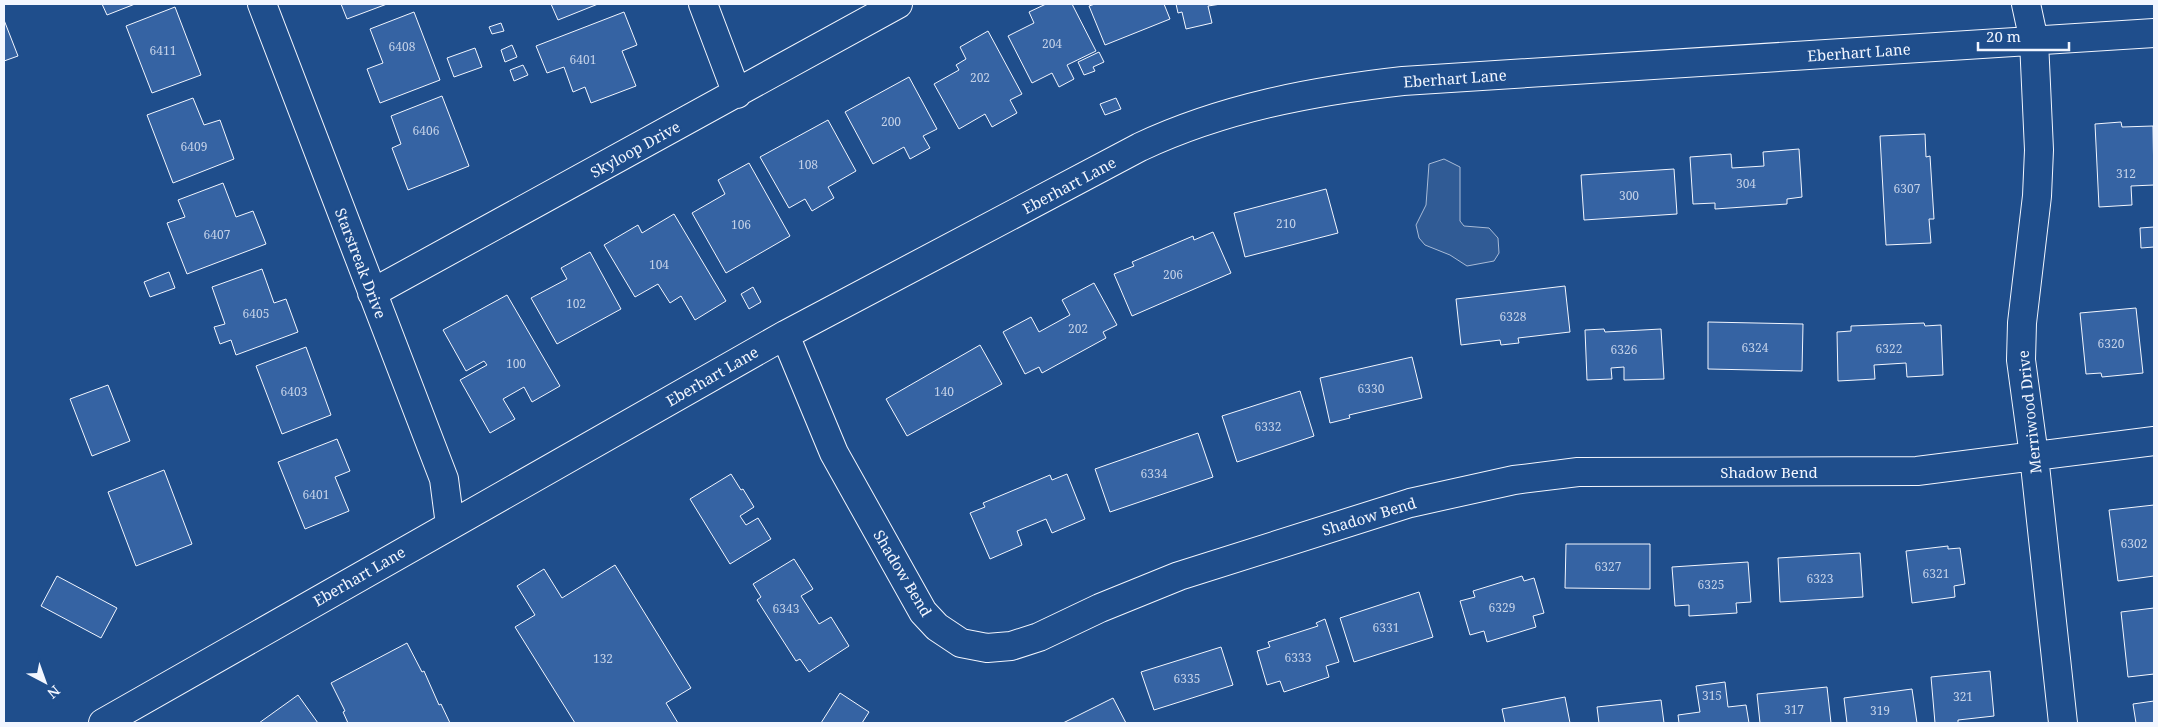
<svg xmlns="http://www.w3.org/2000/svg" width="2158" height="727" font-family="'Noto Serif',serif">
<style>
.built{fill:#305b95;stroke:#a8bbd7}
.building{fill:#3563a3;stroke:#f2f6ff}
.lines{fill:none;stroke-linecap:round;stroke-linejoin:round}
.minor-casing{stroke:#f2f6ff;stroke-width:30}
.minor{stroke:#1f4e8c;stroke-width:28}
.labels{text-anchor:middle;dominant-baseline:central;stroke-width:4;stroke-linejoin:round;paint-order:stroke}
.number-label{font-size:12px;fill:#c3d1e8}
.street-label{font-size:15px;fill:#f2f6ff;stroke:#1f4e8c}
</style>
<rect width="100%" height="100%" fill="#1f4e8c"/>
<!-- built -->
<path class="built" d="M 1444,159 L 1460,167 L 1460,221 L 1464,226 L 1489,228 L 1498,238 L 1499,253 L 1494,261 L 1467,266 L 1450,255 L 1425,245 L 1419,238 L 1416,225 L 1426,205 L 1429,164 Z"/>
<!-- building -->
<path class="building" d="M 102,4 L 135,4 L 107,15 Z
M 341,4 L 387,4 L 347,19 Z
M 551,4 L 598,4 L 558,20 Z
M 1046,4 L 1072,4 L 1096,51 L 1067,65 L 1074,79 L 1059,87 L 1052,73 L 1032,83 L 1008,36 L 1034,23 L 1029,12 Z
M 1095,4 L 1164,4 L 1170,19 L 1105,45 L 1089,6 Z
M 1176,4 L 1221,4 L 1208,6 L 1212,23 L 1186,29 L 1182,12 L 1178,13 Z
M 175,7 L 201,75 L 152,93 L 126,26 Z
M 414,12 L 440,80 L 380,103 L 367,69 L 383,63 L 370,29 Z
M 624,12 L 637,45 L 622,51 L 636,86 L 591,103 L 585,87 L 573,92 L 564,67 L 547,73 L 536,46 Z
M 4,20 L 18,56 L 4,61 Z
M 501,23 L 504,31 L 492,34 L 489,27 Z
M 988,31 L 1022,94 L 1010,100 L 1017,113 L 992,127 L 985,114 L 959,129 L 934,84 L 959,70 L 956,65 L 966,59 L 960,47 Z
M 512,45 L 517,57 L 505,62 L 501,50 Z
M 475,48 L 482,67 L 454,77 L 447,58 Z
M 1099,52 L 1104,62 L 1093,67 L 1095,71 L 1084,75 L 1078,62 Z
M 523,65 L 528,75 L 514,81 L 510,70 Z
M 909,77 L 937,129 L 923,136 L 930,148 L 910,159 L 904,147 L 873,164 L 845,112 Z
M 442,96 L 469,166 L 408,190 L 392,148 L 401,144 L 391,116 Z
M 193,98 L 204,125 L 220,120 L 234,159 L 173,183 L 147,115 Z
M 1116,98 L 1121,109 L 1105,115 L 1100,104 Z
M 828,120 L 856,171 L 828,187 L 834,198 L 812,211 L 805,199 L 789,208 L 760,157 Z
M 2121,122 L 2122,127 L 2153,126 L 2154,185 L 2131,186 L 2132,205 L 2099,207 L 2095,124 Z
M 1925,134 L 1926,157 L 1930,156 L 1934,219 L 1929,219 L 1931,243 L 1886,245 L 1880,136 Z
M 1799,149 L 1802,197 L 1787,199 L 1787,204 L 1715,209 L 1715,203 L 1693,204 L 1690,157 L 1731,154 L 1732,168 L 1764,166 L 1763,152 Z
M 749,163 L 790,236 L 726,273 L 692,213 L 725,194 L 718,180 Z
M 1674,169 L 1677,214 L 1584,220 L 1581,175 Z
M 223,183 L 236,217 L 253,211 L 266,244 L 187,274 L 167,223 L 185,217 L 178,200 Z
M 1326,189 L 1338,233 L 1245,257 L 1234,213 Z
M 674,214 L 726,301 L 695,320 L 681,296 L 670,303 L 658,284 L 635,297 L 604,245 L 638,225 L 642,233 Z
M 2154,227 L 2154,247 L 2141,248 L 2140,228 Z
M 1213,232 L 1231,273 L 1132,316 L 1114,274 L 1134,266 L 1132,262 L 1193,236 L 1194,240 Z
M 590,252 L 621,309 L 557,344 L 531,298 L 567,279 L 561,268 Z
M 262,269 L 274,303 L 286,299 L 298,332 L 236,355 L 231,340 L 220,344 L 214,327 L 225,324 L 212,287 Z
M 169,272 L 175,288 L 150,297 L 144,282 Z
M 1094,283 L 1117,325 L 1103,332 L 1106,338 L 1042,373 L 1039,367 L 1025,374 L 1003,332 L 1031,317 L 1039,332 L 1070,315 L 1062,300 Z
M 1565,286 L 1570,332 L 1518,338 L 1519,343 L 1501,345 L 1500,340 L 1461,345 L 1456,299 Z
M 753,287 L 761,302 L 749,309 L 741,294 Z
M 507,295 L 560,386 L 532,402 L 524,387 L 503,399 L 515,419 L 490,433 L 460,380 L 487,365 L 484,361 L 466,371 L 443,330 Z
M 2136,308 L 2143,373 L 2102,377 L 2101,373 L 2086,374 L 2080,313 Z
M 1708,322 L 1803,324 L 1802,371 L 1708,369 Z
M 1924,323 L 1925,326 L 1941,325 L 1943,375 L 1907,377 L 1906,363 L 1874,365 L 1875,379 L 1838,381 L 1837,332 L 1851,331 L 1851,326 Z
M 1604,329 L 1605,332 L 1661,329 L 1664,379 L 1624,380 L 1624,367 L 1611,368 L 1612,379 L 1587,380 L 1585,330 Z
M 980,345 L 1002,384 L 907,436 L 886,399 Z
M 306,347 L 331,415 L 282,434 L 256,366 Z
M 1412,357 L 1422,398 L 1349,415 L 1350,418 L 1330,423 L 1320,378 Z
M 108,385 L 130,441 L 92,456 L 70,399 Z
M 1300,391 L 1314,436 L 1237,462 L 1222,416 Z
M 1198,433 L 1213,477 L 1110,512 L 1095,469 Z
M 337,439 L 350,471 L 335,477 L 349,511 L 305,529 L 278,462 Z
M 164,470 L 192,544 L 136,566 L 108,492 Z
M 731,474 L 741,490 L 743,489 L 754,507 L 740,516 L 746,525 L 758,518 L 771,539 L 730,564 L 690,499 Z
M 1067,474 L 1085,519 L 1052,533 L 1046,519 L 1017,531 L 1022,545 L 990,559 L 970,513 L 985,507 L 983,503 L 1050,475 L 1052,480 Z
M 2154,505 L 2154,576 L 2118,581 L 2109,510 Z
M 1566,544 L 1650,544 L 1650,589 L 1565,588 Z
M 1948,546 L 1948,549 L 1960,548 L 1965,584 L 1954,586 L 1955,597 L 1912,603 L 1906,551 Z
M 1860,553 L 1863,597 L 1780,602 L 1778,558 Z
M 794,559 L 813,589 L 801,596 L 819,624 L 831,617 L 849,646 L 809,672 L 800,659 L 796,661 L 757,600 L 761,597 L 753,584 Z
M 1748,562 L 1751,602 L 1736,603 L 1737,613 L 1689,616 L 1689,605 L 1675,606 L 1672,567 Z
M 615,565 L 691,688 L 666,703 L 678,723 L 575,723 L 515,627 L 535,615 L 517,586 L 544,569 L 562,598 Z
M 57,576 L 117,608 L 101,638 L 41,606 Z
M 1522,576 L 1524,581 L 1534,578 L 1544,613 L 1533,616 L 1536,627 L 1487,642 L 1484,631 L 1470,635 L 1460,601 L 1475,597 L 1473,591 Z
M 1419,592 L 1433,637 L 1354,662 L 1340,618 Z
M 2154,608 L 2154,674 L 2128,677 L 2121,612 Z
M 1325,619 L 1339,662 L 1326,666 L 1329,677 L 1284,692 L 1280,681 L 1267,685 L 1257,651 L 1270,647 L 1268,642 L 1318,626 L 1316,623 Z
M 407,643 L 422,672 L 424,671 L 439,705 L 441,704 L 450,723 L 348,723 L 343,712 L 345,711 L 331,683 Z
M 1221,647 L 1233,685 L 1154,710 L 1141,672 Z
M 1990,671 L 1994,716 L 1958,720 L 1958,723 L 1935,723 L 1931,677 Z
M 1725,682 L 1728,707 L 1746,705 L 1749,723 L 1679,723 L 1678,715 L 1700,712 L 1696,686 Z
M 1827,687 L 1831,723 L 1760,723 L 1757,694 Z
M 1912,689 L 1917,723 L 1847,723 L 1844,698 Z
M 840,693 L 869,712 L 862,723 L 821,723 Z
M 298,695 L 318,723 L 259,723 Z
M 1565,697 L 1570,723 L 1505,723 L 1502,709 Z
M 1113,698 L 1126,723 L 1063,723 Z
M 1661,700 L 1664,723 L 1599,723 L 1597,707 Z
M 2154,701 L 2154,723 L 2136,723 L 2133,704 Z"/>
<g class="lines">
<!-- minor casing -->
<g class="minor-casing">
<path id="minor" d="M 262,4 L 444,479 L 450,525
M 703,4 L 737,94
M 2026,4 L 2034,41 L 2039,150 L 2037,196 L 2022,323 L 2021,360 L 2034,456 L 2063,723
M 372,293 L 898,4
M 785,335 L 834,453 L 923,612 L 937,627 L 961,643 L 987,648 L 1011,646 L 1039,637 L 1100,608 L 1179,576 L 1410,503 L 1514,480 L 1578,472 L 1917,471 L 2154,441
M 103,723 L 785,335 L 1140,147 C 1223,108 1313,91 1403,81 L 2154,33"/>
</g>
<!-- minor -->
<use href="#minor" class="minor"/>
</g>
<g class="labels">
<!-- number labels -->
<g class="number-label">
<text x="1052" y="43">204</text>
<text x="402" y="46">6408</text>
<text x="163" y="50">6411</text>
<text x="583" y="59">6401</text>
<text x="980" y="77">202</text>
<text x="891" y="121">200</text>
<text x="426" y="130">6406</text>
<text x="194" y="146">6409</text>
<text x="808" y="164">108</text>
<text x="2126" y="173">312</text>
<text x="1746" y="183">304</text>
<text x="1907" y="188">6307</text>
<text x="1629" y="195">300</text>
<text x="1286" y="223">210</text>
<text x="741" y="224">106</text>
<text x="217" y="234">6407</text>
<text x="659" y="264">104</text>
<text x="1173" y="274">206</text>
<text x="576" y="303">102</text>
<text x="256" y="313">6405</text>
<text x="1513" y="316">6328</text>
<text x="1078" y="328">202</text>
<text x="2111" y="343">6320</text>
<text x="1755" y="347">6324</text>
<text x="1889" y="348">6322</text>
<text x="1624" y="349">6326</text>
<text x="516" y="363">100</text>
<text x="1371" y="388">6330</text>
<text x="294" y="391">6403</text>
<text x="944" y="391">140</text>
<text x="1268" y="426">6332</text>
<text x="1154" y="473">6334</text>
<text x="316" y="494">6401</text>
<text x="2134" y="543">6302</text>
<text x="1608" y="566">6327</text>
<text x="1936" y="573">6321</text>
<text x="1820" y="578">6323</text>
<text x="1711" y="584">6325</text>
<text x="1502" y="607">6329</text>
<text x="786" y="608">6343</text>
<text x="1386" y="627">6331</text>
<text x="1298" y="657">6333</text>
<text x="603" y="658">132</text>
<text x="1187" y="678">6335</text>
<text x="1712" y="695">315</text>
<text x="1963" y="696">321</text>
<text x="1794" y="709">317</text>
<text x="1880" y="710">319</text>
</g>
<!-- street labels -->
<g class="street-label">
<text transform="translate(1859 52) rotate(-4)">Eberhart Lane</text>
<text transform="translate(1455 78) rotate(-4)">Eberhart Lane</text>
<text transform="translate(635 149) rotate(-29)">Skyloop Drive</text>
<text transform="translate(1069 185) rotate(-28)">Eberhart Lane</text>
<text transform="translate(361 263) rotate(69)">Starstreak Drive</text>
<text transform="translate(712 376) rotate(-30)">Eberhart Lane</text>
<text transform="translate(2029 412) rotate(-96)">Merriwood Drive</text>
<text x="1769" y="472">Shadow Bend</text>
<text transform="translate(1369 516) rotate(-17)">Shadow Bend</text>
<text transform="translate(903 573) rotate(59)">Shadow Bend</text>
<text transform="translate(359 576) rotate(-30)">Eberhart Lane</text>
</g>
</g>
<!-- border -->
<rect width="2158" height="727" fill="none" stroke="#f2f6ff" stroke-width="10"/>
<!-- north arrow -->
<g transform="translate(45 682) rotate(139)" stroke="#1f4e8c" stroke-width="4" paint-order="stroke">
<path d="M0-4L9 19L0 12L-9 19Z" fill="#f2f6ff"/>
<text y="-8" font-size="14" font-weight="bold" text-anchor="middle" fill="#f2f6ff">N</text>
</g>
<!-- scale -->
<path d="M1978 42v8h91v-8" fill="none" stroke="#f2f6ff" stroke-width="2.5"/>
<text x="1986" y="42" font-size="15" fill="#f2f6ff" stroke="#1f4e8c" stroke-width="4" paint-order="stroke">20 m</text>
</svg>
